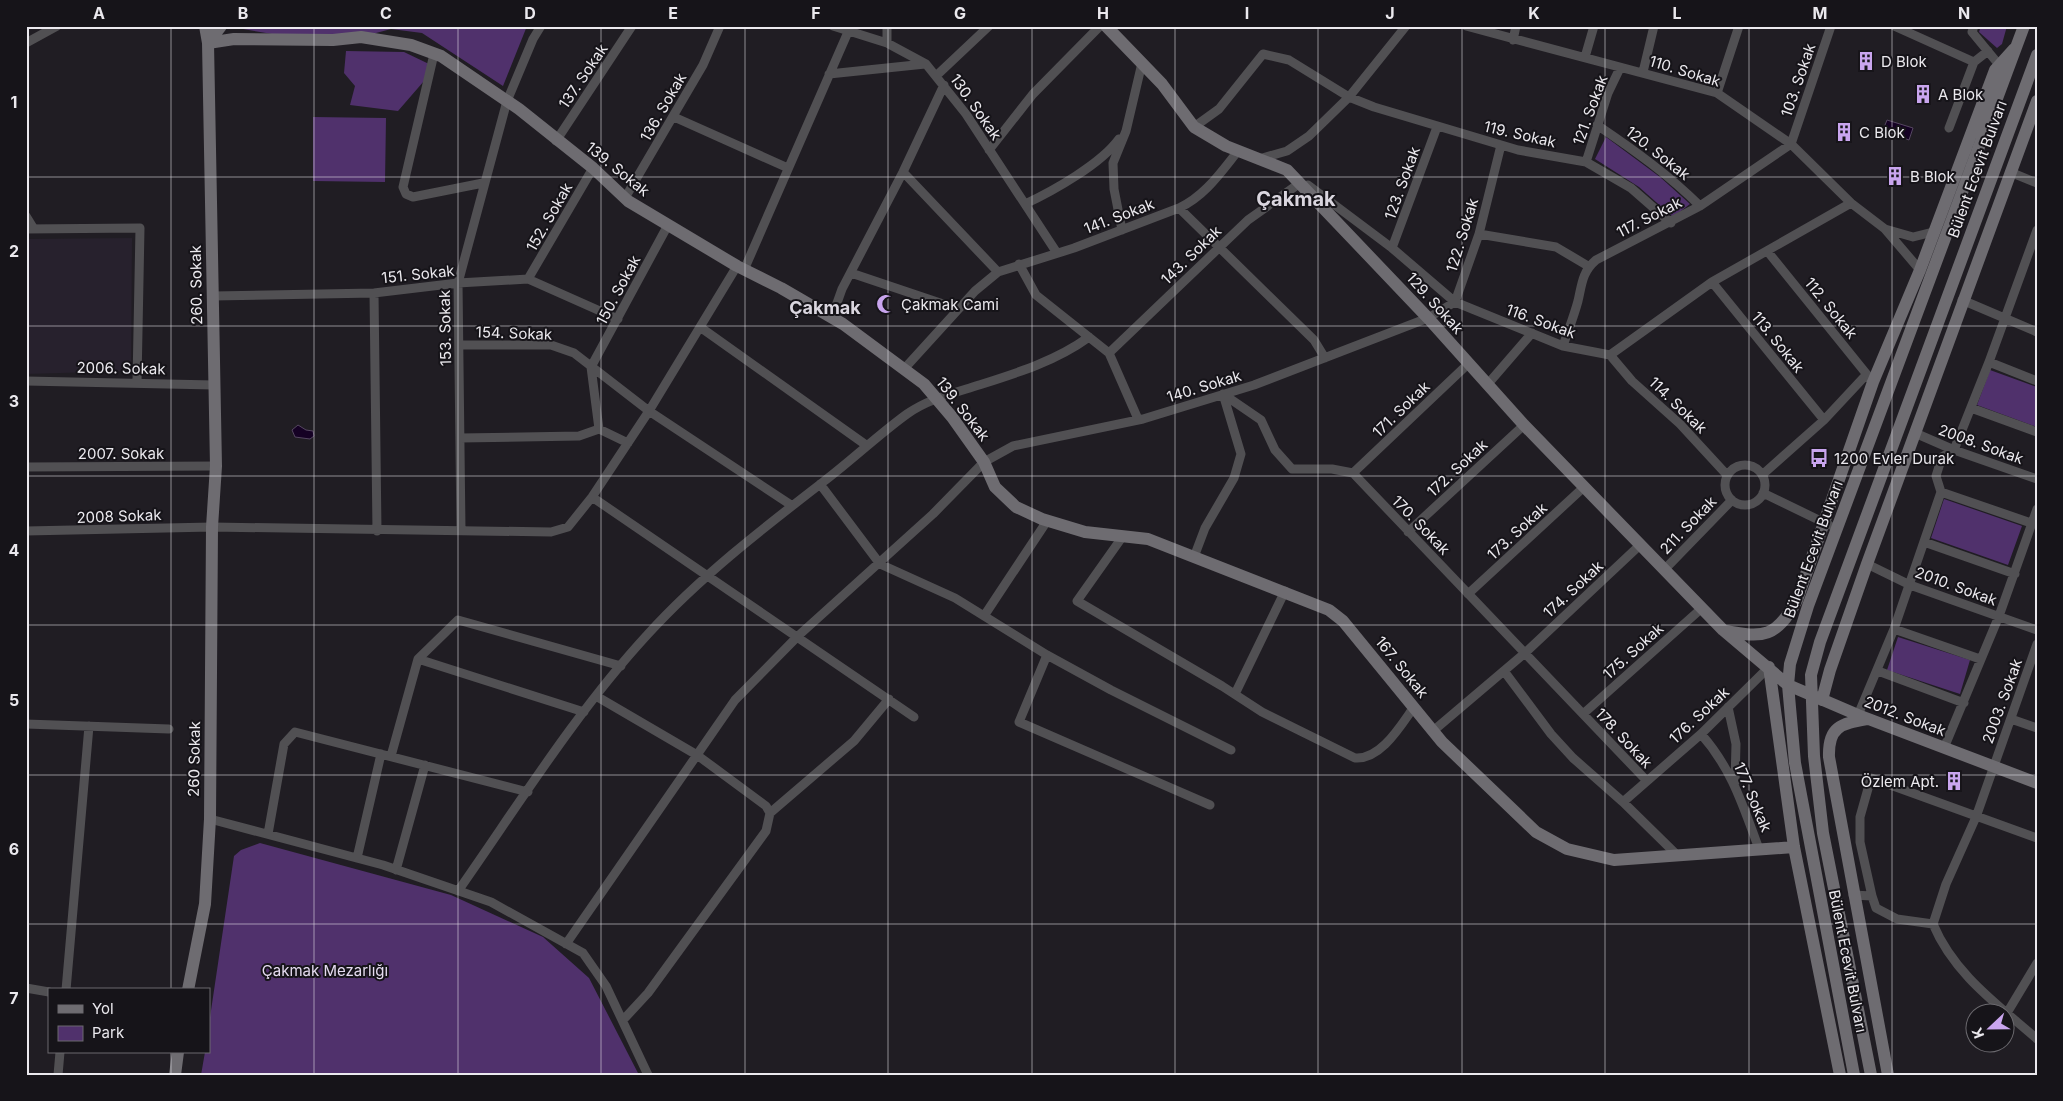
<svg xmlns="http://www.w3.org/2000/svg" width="2063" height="1101" font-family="Inter,sans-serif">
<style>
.built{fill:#27212d}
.green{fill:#50316c}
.water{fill:#150124;stroke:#554761}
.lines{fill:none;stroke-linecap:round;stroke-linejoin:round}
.street{stroke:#515053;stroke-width:9}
.secondary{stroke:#6e6c71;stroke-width:12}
.grid{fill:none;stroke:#ebe9ee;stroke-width:1;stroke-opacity:0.55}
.labels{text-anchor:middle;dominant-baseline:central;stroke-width:4;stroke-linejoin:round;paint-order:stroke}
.poi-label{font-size:15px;fill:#ebe9ee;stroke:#161419;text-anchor:start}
.street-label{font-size:15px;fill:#ebe9ee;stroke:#161419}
.park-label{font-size:15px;fill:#e5dbf0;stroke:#161419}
.quarter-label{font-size:18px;font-weight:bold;fill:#dad6df;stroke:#161419}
.district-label{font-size:20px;font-weight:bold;fill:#dad6df;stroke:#161419}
.neatline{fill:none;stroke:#ebe9ee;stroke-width:2}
.grid-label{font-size:16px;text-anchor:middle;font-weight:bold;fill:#ebe9ee}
</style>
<rect width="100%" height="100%" fill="#201d23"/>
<!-- built -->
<path class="built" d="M 132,238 L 131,371 L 26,374 L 26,239 Z"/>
<!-- green -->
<path class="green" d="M 242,26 L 527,26 L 503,86 L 422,33 L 391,29 L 361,37 L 272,34 L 243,29 Z
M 1981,26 L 2007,26 L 2002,44 L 1997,48 L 1979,32 Z
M 346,51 L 404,52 L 429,64 L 424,81 L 398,111 L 350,105 L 355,86 L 344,73 Z
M 313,117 L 386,118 L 385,182 L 313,181 Z
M 1606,137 L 1660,177 L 1690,204 L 1673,217 L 1639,187 L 1595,159 Z
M 1990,370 L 2037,387 L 2037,427 L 1977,405 Z
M 1944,499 L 2022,526 L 2008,565 L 1931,538 Z
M 1898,637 L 1970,660 L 1960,694 L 1887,670 Z
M 260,843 L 451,895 L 543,937 L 589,978 L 639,1075 L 201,1075 L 205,1052 L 209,1052 L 209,1024 L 234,856 L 241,850 Z"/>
<!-- water -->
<path class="water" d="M 1887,120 L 1913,128 L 1909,140 L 1883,130 Z
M 298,425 L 306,430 L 313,431 L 314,436 L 310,439 L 295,437 L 292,430 Z"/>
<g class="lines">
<!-- street -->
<path class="street" d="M 833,26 L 887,43 L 926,64 L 966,114 L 1057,253
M 887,26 L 887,43
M 1466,26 L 1717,93 L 1791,144 L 1851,203 L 1885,229 L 1920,270
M 1894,26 L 1974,62
M 1974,26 L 1972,32 L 2000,66
M 1513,40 L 1516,26
M 26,43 L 57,26
M 434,54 L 403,187 L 406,194 L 413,197 L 483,183
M 1585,57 L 1594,26
M 1643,72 L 1654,26
M 829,74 L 925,64
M 936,76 L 989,26
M 1717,93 L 1739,26
M 674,117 L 788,168
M 1597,125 C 1634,150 1669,175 1700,206
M 1194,127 L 1219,109 L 1263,54 L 1289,60 L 1349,97 L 1374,107 L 1518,150 L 1586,162 L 1631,188 L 1671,223
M 1949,128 L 1974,62 L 1988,51
M 556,141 L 632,26
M 989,150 L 1033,94 L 1100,26
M 1259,159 L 1287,151 L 1309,136 L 1349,97 L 1406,26
M 1586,162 L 1608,93 L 1620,68
M 903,172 L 998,272
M 2010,172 L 2037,183
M 1308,185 L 1392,248 L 1455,302 L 1563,346 L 1610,355 L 1712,282 L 1851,203
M 625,198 L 703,65 L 720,26
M 1025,204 C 1053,191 1101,164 1119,139
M 1179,208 C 1205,196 1221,172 1238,151
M 26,216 L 34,229
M 26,229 L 140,228 L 137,382
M 1885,229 L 1913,237 L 1933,232
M 1122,230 L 1114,189 L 1113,163 L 1126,131 L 1142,63
M 1479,234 L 1556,247 L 1588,266
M 1392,248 L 1437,127
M 1768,252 L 1873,382
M 1019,264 L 1036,295 L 1109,353 L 1138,419
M 744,270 L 848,32
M 851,273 L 958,309
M 528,279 L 593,168
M 1712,282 L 1824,420
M 374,293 L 377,531
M 213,296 L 374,293 L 458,283 L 528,279 L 618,319
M 1962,300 L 2037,332
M 832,317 L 842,289 L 903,172 L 944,85
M 700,327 L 866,445
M 460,345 L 551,345 L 574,353 L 649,411 L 791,505
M 1563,346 C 1568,331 1574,316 1578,301 C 1582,284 1582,272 1596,260 L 1700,206 L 1791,144 L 1831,26
M 1109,353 L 1248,220 L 1300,183
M 1610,355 L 1632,381 L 1680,424 L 1727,475
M 1989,362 L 2037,381
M 591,367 L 668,225
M 591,367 L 599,429
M 904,369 L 975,291 L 998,272 L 1074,248 L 1179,208 L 1314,340 L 1325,358
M 26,381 L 214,385
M 1487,385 L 1532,333
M 1223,394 L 1261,420 L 1275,450 L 1292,469 L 1332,469 L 1353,473 L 1646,780
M 1971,408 L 2037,432
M 1915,433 L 1954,450 L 2037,479
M 460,438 L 579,436 L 599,429 L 628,443
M1725 485a20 20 0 1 1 40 0a20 20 0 1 1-40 0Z
M 26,467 L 216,466
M 1353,473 L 1468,364
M 1762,475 L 1824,420 L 1866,375
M 820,484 L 880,564 L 955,598 L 1047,655 L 1111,690 L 1231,750
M 1941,492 L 2031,523
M 1763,493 L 1829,525
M 592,497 L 914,717
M 461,530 L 458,283 L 507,101 L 533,39 L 541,26
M 26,531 L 212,527 L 551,532 L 568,527 L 592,497 L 649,411 L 737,266
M 1408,532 L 1524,425
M 1123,536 L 1077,601 L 1222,686 L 1262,712 L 1355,758 C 1381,760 1401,725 1414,707
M 1924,542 L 2015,574
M 1194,557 L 1205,528 L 1234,478 L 1241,454 L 1223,394
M 1867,564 L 1910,585 L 2037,630
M 1664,570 L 1732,500
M 1468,594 L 1584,487
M 984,616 L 1047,521
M 1894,629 L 1980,659
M 1047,655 L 1019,722 L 1210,805
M 418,659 L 584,712
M 1504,671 L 1551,734 L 1573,758 L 1623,802 L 1677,855
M 1878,671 L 1964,703
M 1235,694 L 1285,591
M 596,696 L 697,755 L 766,806 L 770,813 L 766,831 L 648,993 L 623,1020
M 1728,707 L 1736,744 L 1735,782
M 1583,714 L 1702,608
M 1858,715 L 1894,629 L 1941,492 L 1936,476 L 1942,457 L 1954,450 L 1989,362 L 2037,230
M 2011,719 L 2037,728
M 26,724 L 169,729
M 1433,731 L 1525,653 L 1640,545
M 1701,734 C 1732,769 1743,806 1759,849
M 1944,748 L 1999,616 L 2037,509
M 391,756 L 418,659 L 458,620 L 621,666
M 1623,802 L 1701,734 L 1769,667
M 770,813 L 854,741 L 889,699
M 210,819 L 383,865 L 491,902 L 583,953 L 606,986 L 648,1075
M 268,834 L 284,744 L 295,732 L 528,792
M 357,858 L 381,754
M 396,870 L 425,765
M 458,891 C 519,804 576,712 648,634 C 700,577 762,529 823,482 C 852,460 878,435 907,414 C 928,399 954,393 979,385 C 1017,373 1056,361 1089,337
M 1853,895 L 1872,896 L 1876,908 L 1897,919 L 1933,924 L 1946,884 L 1976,817 L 2037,644
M 1872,896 L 1860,842 L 1860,817 L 1871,778 L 2037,838
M 1933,924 C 1954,974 1997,1004 2037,1039
M 566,944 L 735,700 L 798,636 L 933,514 L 984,462 L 1013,446 L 1143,419 L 1254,385 L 1428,318 L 1455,302 L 1479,234 L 1501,145
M 26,988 L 49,992
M 66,990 L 89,726
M 2007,1013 L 2037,963
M 58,1075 L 60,1052"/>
<!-- secondary -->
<path class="secondary" d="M 1106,26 L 1162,84 L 1194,127 L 1226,146 L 1287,170 L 1428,318 L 1524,425 L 1723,630 L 1788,685 L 1858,715 L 2037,783
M 208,43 L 234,39 L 333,40 L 361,37 L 411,45 L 441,56 L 519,109 L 593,168 L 628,201 L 737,266 L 781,288 L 843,324 L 924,384 L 952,417 L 984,462 L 995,487 L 1016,507 L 1042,519 L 1085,532 L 1148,539 L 1329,610 L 1343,621 L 1442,742 L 1536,832 L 1567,849 L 1614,860 L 1794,847
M 208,43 L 221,26
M 1725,631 C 1764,638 1776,638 1797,600 L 1873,382 L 1920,270 L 1995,70 L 2014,49
M 1769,667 L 1794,847 L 1840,1075
M 1822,700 L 1830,670 L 1867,564 L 2037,101
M 1868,719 C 1841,724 1828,726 1829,757 L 1888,1075
M 188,990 L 205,904 L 210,819 L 212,527 L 216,466 L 208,43 L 205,26
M 175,1075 L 178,1052
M 1854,1075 L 1795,763 L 1788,685 L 1790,664 L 1808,606 L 2024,26
M 1871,1075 L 1823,833 L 1814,756 L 1811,675 L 1820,642 L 2037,55"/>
</g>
<!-- grid -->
<path class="grid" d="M 171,26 L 171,990M 314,26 L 314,1075M 458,26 L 458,1075M 601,26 L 601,1075M 745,26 L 745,1075M 888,26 L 888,1075M 1032,26 L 1032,1075M 1175,26 L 1175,1075M 1318,26 L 1318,1075M 1462,26 L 1462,1075M 1605,26 L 1605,1075M 1749,26 L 1749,1075M 1892,26 L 1892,1075M 26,177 L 2037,177M 26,326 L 2037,326M 26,476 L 2037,476M 26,625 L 2037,625M 26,775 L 2037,775M 26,924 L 2037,924M 171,1052 L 171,1075"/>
<!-- icons -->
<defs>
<g id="building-bare" transform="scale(1.5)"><path d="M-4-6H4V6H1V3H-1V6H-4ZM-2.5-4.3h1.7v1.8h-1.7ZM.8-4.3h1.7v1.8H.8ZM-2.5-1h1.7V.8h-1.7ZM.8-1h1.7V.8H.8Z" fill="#c9a5ee" stroke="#161419" stroke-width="2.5" paint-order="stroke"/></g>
<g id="mosque-bare" transform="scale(1.5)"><path d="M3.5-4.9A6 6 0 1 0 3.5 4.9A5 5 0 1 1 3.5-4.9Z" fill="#c9a5ee" stroke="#161419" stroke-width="2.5" paint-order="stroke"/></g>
<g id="bus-bare" transform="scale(1.5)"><path d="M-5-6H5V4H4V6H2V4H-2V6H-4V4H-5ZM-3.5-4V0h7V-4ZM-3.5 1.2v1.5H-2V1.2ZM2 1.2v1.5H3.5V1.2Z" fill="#c9a5ee" stroke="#161419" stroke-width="2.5" paint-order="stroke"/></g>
</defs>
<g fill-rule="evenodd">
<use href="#building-bare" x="1866" y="61"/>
<use href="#building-bare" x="1923" y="94"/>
<use href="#building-bare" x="1844" y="132"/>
<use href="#building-bare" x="1895" y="176"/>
<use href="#mosque-bare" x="886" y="304"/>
<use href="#bus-bare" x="1819" y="458"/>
<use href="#building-bare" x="1954" y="781"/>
</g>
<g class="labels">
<!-- poi labels -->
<g class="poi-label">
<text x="1881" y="61">D Blok</text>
<text x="1938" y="94">A Blok</text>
<text x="1859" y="132">C Blok</text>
<text x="1910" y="176">B Blok</text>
<text x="901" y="304">Çakmak Cami</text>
<text x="1834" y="458">1200 Evler Durak</text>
<text x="1939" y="781" text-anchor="end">Özlem Apt.</text>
</g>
<!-- street labels -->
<g class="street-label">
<text transform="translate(1685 71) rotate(17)">110. Sokak</text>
<text transform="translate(583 76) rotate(-56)">137. Sokak</text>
<text transform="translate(1798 80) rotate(-71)">103. Sokak</text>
<text transform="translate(663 107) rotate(-60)">136. Sokak</text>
<text transform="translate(976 107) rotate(55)">130. Sokak</text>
<text transform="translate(1590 110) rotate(-70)">121. Sokak</text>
<text transform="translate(1520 134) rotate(13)">119. Sokak</text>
<text transform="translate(1658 153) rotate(38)">120. Sokak</text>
<text transform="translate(618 169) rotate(39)">139. Sokak</text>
<text transform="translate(1977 169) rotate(-70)">Bülent Ecevit Bulvarı</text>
<text transform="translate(1402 183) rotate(-70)">123. Sokak</text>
<text transform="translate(1119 216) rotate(-21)">141. Sokak</text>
<text transform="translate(549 217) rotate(-60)">152. Sokak</text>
<text transform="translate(1649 217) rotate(-27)">117. Sokak</text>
<text transform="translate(1462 235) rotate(-73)">122. Sokak</text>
<text transform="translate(1191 255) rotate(-44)">143. Sokak</text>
<text transform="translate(418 274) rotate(-6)">151. Sokak</text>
<text transform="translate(196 285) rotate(-91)">260. Sokak</text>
<text transform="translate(618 290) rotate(-62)">150. Sokak</text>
<text transform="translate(1435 303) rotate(48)">129. Sokak</text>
<text transform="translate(1831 308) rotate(51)">112. Sokak</text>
<text transform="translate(1541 321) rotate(20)">116. Sokak</text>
<text transform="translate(445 328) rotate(-91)">153. Sokak</text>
<text transform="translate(514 333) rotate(2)">154. Sokak</text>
<text transform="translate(1778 342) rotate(51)">113. Sokak</text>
<text transform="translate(121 368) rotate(1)">2006. Sokak</text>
<text transform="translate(1204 386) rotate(-17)">140. Sokak</text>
<text transform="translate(1678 405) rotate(44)">114. Sokak</text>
<text transform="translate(963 409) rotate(52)">139. Sokak</text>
<text transform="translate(1401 409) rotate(-44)">171. Sokak</text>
<text transform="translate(1981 444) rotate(20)">2008. Sokak</text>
<text x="121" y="453">2007. Sokak</text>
<text transform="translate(1457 468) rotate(-43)">172. Sokak</text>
<text transform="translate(119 516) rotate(-2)">2008 Sokak</text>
<text transform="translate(1421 525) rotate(46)">170. Sokak</text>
<text transform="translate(1688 525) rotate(-46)">211. Sokak</text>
<text transform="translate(1517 531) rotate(-43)">173. Sokak</text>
<text transform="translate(1813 549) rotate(-70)">Bülent Ecevit Bulvarı</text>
<text transform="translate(1956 586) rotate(20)">2010. Sokak</text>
<text transform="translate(1573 589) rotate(-43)">174. Sokak</text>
<text transform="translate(1633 651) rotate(-42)">175. Sokak</text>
<text transform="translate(1402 667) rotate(51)">167. Sokak</text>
<text transform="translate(2002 701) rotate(-70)">2003. Sokak</text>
<text transform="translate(1699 715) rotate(-43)">176. Sokak</text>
<text transform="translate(1905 716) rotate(21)">2012. Sokak</text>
<text transform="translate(1624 738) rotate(47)">178. Sokak</text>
<text transform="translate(194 759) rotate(-89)">260 Sokak</text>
<text transform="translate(1753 797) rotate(67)">177. Sokak</text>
<text transform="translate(1848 961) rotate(79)">Bülent Ecevit Bulvarı</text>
</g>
<!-- park labels -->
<g class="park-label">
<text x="325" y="970">Çakmak Mezarlığı</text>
</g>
<!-- quarter labels -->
<g class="quarter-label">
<text x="825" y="307">Çakmak</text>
</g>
<!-- district labels -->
<g class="district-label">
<text x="1296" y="199">Çakmak</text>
</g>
</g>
<!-- border -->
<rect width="2063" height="1101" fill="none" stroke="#161419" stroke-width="55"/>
<!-- legend -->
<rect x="48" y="988" width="162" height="65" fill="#161419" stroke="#6b696e"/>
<rect x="58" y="1005" width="25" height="8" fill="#6e6c71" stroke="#6b696e"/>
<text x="92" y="1014" font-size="15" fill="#ebe9ee">Yol</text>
<rect x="58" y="1026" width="25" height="15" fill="#50316c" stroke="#6b696e"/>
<text x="92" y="1038" font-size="15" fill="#ebe9ee">Park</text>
<!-- north arrow -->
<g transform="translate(1990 1028) rotate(248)"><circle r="24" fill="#161419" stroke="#6b696e"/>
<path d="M0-4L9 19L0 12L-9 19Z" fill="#c9a5ee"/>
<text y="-8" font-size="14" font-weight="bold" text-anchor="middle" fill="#ebe9ee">K</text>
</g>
<rect x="28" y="28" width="2008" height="1046" class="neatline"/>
<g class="grid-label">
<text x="99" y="19">A</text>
<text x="243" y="19">B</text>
<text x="386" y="19">C</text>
<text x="530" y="19">D</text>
<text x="673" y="19">E</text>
<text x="816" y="19">F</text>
<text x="960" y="19">G</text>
<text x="1103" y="19">H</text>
<text x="1247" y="19">I</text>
<text x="1390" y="19">J</text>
<text x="1534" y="19">K</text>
<text x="1677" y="19">L</text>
<text x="1820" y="19">M</text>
<text x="1964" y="19">N</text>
<text x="14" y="108">1</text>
<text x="14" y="257">2</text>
<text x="14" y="407">3</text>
<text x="14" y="556">4</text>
<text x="14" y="706">5</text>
<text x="14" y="855">6</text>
<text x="14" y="1004">7</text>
</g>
</svg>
